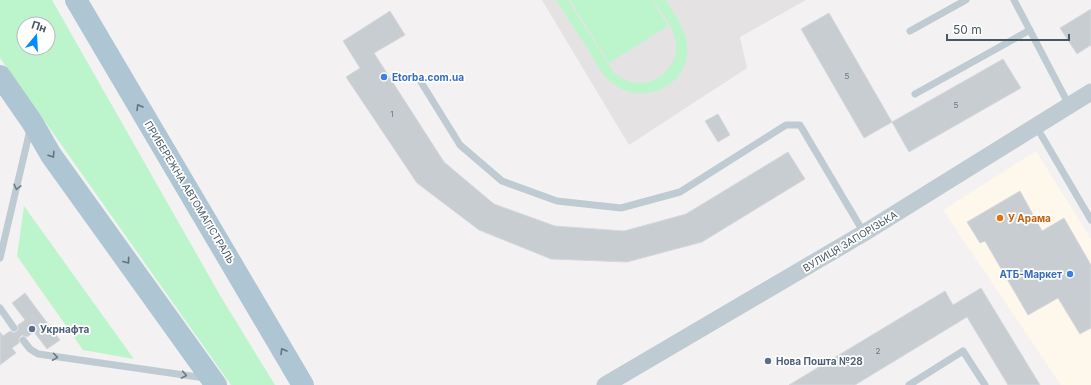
<svg xmlns="http://www.w3.org/2000/svg" width="1091" height="385" font-family="Inter,sans-serif">
<style>
.commercial{fill:#fef7eb}
.education{fill:#e5e2e4}
.green{fill:#bcf5cc;fill-rule:evenodd}
.building{fill:#c8cdd2;stroke:#d5d8de}
.lines{fill:none;stroke-linecap:round;stroke-linejoin:round}
.service{stroke:#becbd2;stroke-width:7}
.tertiary{stroke:#becbd2;stroke-width:17}
.primary{stroke:#aec5d3;stroke-width:22}
.oneway{stroke:#61737e}
.oneway2{stroke:#6b7a84}
.shop-dot{fill:#3f7fe0;stroke:#fff;stroke-width:1.5}
.food-dot{fill:#e8710a;stroke:#fff;stroke-width:1.5}
.service-dot{fill:#5c6f8a;stroke:#fff;stroke-width:1.5}
.labels{text-anchor:middle;dominant-baseline:central;stroke-width:3.5;stroke-linejoin:round;paint-order:stroke}
.number-label{font-size:8px;fill:#67757e}
.shop-label{font-size:10px;font-weight:bold;fill:#366cbe;stroke:#fff;text-anchor:start}
.street-label{font-size:10px;fill:#475862;stroke:#fff}
.food-label{font-size:10px;font-weight:bold;fill:#c56008;stroke:#fff;text-anchor:start}
.service-label{font-size:10px;font-weight:bold;fill:#4e5e75;stroke:#fff;text-anchor:start}
</style>
<rect width="100%" height="100%" fill="#f4f1f2"/>
<!-- commercial -->
<path class="commercial" d="M 1036,151 L 1091,239 L 1091,385 L 1061,385 L 943,210 Z"/>
<!-- education -->
<path class="education" d="M 542,0 L 806,0 L 740,37 L 747,68 L 629,145 Z"/>
<!-- green -->
<path class="green" d="M 0,0 L 52,0 L 221,297 L 275,385 L 231,385 L 0,58 ZM 24,24 L 48,24 L 48,48 L 24,48 Z
M 556,0 L 568,0 L 614,73 C 621,78 628,82 636,83 C 657,85 677,67 676,46 C 676,29 662,14 653,0 L 666,0 C 675,15 687,30 687,49 C 688,88 640,106 612,83 C 602,75 595,62 589,51 C 578,34 567,17 556,0 Z
M 570,0 L 652,0 L 668,26 L 609,63 Z
M 24,206 L 134,359 L 83,350 L 17,256 Z"/>
<!-- building -->
<path class="building" d="M 1091,9 L 1091,45 L 1077,54 L 1060,28 Z
M 390,11 L 405,35 L 374,53 L 444,162 L 494,204 L 555,226 L 624,231 L 686,214 L 788,152 L 805,179 L 702,242 L 627,262 L 551,259 L 479,230 L 417,183 L 346,77 L 360,68 L 343,41 Z
M 829,13 L 892,122 L 864,138 L 801,29 Z
M 1003,59 L 1021,88 L 909,152 L 892,122 Z
M 718,114 L 730,135 L 718,142 L 705,121 Z
M 1020,191 L 1042,231 L 1064,218 L 1091,265 L 1091,328 L 1080,334 L 1058,298 L 1028,315 L 985,241 L 980,243 L 967,222 Z
M 981,288 L 1040,385 L 1008,385 L 967,317 L 855,385 L 789,385 L 945,291 L 953,305 Z
M 25,293 L 60,340 L 47,349 L 34,332 L 27,337 L 22,335 L 19,338 L 19,343 L 12,348 L 16,353 L 0,365 L 0,332 L 3,336 L 10,331 L 14,333 L 18,330 L 18,325 L 25,320 L 12,303 Z"/>
<g class="lines">
<!-- service -->
<path class="service" d="M 1014,0 L 1069,105
M 910,31 L 966,0
M 421,82 L 460,145 L 502,181 L 557,201 L 621,208 L 680,192 L 786,125 L 800,125 L 864,233
M 915,94 L 1030,30
M 1036,126 L 1091,220
M 0,258 L 30,130
M 0,308 L 14,328
M 23,340 L 30,349 L 38,354 L 205,378
M 909,385 L 963,351 L 985,385"/>
<!-- tertiary -->
<path class="tertiary" d="M 605,385 L 864,233 L 1091,92"/>
<!-- primary -->
<path class="primary" d="M 76,0 L 303,385
M 0,76 L 32,122 L 51,155 L 216,385"/>
</g>
<!-- one-way arrows -->
<defs><path id="oneway-chevron" d="M-2-3.5L2.5 0L-2 3.5" fill="none" stroke-width="1.6" stroke-linecap="round" stroke-linejoin="round"/></defs>
<g class="oneway">
<use href="#oneway-chevron" transform="translate(139 107) rotate(-121)"/>
<use href="#oneway-chevron" transform="translate(52 155) rotate(57)"/>
<use href="#oneway-chevron" transform="translate(127 261) rotate(54)"/>
<use href="#oneway-chevron" transform="translate(283 351) rotate(-121)"/>
</g>
<g class="oneway2">
<use href="#oneway-chevron" transform="translate(17 187) rotate(104)"/>
<use href="#oneway-chevron" transform="translate(55 357) rotate(8)"/>
<use href="#oneway-chevron" transform="translate(184 375) rotate(10)"/>
</g>
<!-- markers -->
<g class="shop-dot">
<circle cx="384" cy="77" r="4"/>
<circle cx="1070" cy="274" r="4"/>
</g>
<circle class="food-dot" cx="1000" cy="218" r="4"/>
<g class="service-dot">
<circle cx="32" cy="329" r="4"/>
<circle cx="768" cy="361" r="4"/>
</g>
<g class="labels">
<!-- number labels -->
<g class="number-label">
<text x="847" y="76">5</text>
<text x="956" y="105">5</text>
<text x="392" y="114">1</text>
<text x="878" y="351">2</text>
</g>
<!-- shop labels -->
<g class="shop-label">
<text x="392" y="77">Etorba.com.ua</text>
<text x="1062" y="274" text-anchor="end">АТБ-Маркет</text>
</g>
<!-- street labels -->
<g class="street-label">
<text transform="translate(190 192) rotate(59)">ПРИБЕРЕЖНА АВТОМАГІСТРАЛЬ</text>
<text transform="translate(850 241) rotate(-31)">ВУЛИЦЯ ЗАПОРІЗЬКА</text>
</g>
<!-- food labels -->
<g class="food-label">
<text x="1008" y="218">У Арама</text>
</g>
<!-- service labels -->
<g class="service-label">
<text x="40" y="329">Укрнафта</text>
<text x="776" y="361">Нова Пошта №28</text>
</g>
</g>
<!-- north arrow -->
<g transform="translate(36 36) rotate(18)"><circle r="19" fill="#ffffff" stroke="#b5bcc0"/>
<path d="M0-3L7 15L0 10L-7 15Z" fill="#048cfb"/>
<text y="-6" font-size="11" font-weight="bold" text-anchor="middle" fill="#475862">Пн</text>
</g>
<!-- scale -->
<path d="M947 34v6h122v-6" fill="none" stroke="#475862" stroke-width="2"/>
<text x="953" y="34" font-size="12" fill="#475862" stroke="#ffffff" stroke-width="3" paint-order="stroke">50 m</text>
</svg>
